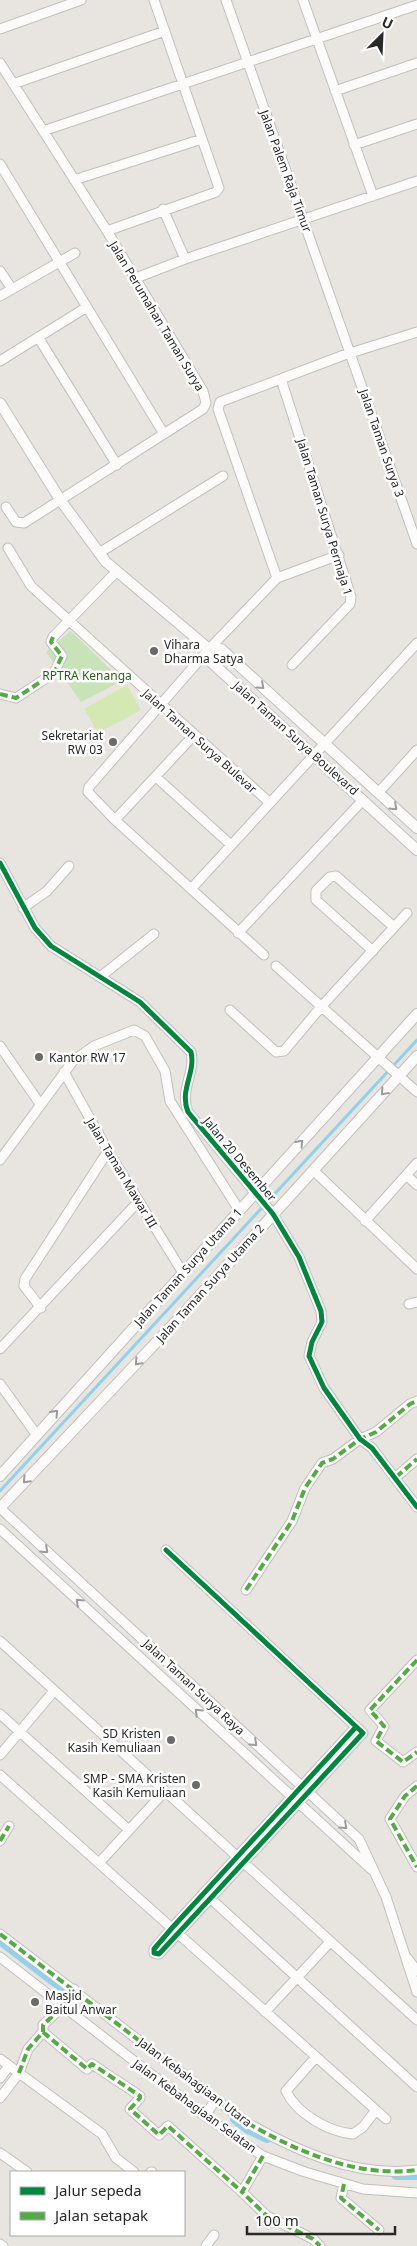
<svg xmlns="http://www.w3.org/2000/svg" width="417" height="2246" font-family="'Noto Sans',sans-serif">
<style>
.park{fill:#c8e3b7}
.pitch{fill:#d4e8b4}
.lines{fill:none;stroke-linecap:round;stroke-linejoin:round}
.stream{stroke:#91d1eb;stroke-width:3}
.canal{stroke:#91d1eb;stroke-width:10}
.minor-casing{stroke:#c1c0c0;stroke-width:11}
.tertiary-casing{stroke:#c1c0c0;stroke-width:12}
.minor{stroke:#fcfbfa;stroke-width:9}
.tertiary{stroke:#fcfbfa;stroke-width:10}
.quiet{stroke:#53ab44;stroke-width:4;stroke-dasharray:8 4;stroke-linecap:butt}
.cycleway-casing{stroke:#fff;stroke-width:8}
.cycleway{stroke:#00873e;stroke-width:5}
.oneway{stroke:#9d9c9c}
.poi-dot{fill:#6c6a69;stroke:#fff;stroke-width:2}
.labels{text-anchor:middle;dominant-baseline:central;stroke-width:5;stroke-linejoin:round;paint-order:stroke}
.street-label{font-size:12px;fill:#292929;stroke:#fff}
.poi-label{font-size:12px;fill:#292929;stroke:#fff;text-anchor:start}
.park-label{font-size:12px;fill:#276619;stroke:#fff}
</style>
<rect width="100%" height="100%" fill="#e8e4df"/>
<!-- park -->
<path class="park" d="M 71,631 L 122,681 L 81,702 L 46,652 Z"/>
<!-- pitch -->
<path class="pitch" d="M 127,685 L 141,710 L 98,733 L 84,709 Z"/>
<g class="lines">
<!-- stream -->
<path class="stream" d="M 0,1491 L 417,1040"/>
<!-- canal -->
<path class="canal" d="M 0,1940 L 76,1998
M 235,2119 L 248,2129 L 267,2138
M 396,2175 L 417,2175"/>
<!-- minor casing -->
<g class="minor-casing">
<path id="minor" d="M 226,0 L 417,544
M 303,0 L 373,196
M 0,29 L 81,0
M 0,63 L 107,231 L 203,391 L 206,403 L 203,409 L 24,523 L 16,522 L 6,507
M 13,84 L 165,31
M 335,91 L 417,63
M 43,131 L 417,5
M 354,145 L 417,124
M 0,164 L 164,434
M 74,180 L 202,139
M 163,209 L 185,259
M 107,231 L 216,192 L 219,188 L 154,0
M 0,271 L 12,289
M 136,278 L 185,259 L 417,181
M 0,296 L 75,253
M 38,337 L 117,465
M 0,361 L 87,307
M 281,379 L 351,597 L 350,604 L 292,665
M 8,548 L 31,586 L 270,803
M 99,553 L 223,476
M 277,578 L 218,409 L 220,402 L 344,355 L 417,332
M 0,694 L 16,698 L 54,673 L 62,656 L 51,642 L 53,637 L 117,571
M 156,777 L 231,845
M 379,792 L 417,750
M 115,820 L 194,735
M 0,863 L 35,928 L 51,946 L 140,1002 L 191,1052 C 196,1073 179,1090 188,1112 L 273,1214 L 299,1257 L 321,1311 L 322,1322 L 312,1342 L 309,1356 L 324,1388 L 360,1439 L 372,1448 L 417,1507
M 191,889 L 417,643
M 23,908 L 47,891 L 69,866
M 238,933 L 363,800
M 373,951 L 316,900 L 316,891 L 330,877 L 336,876 L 394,927
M 264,955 L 115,820 L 88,792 L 89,787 L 209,649 L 277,578 L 339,555
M 276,966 L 417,1092
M 100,977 L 154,934
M 230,1010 L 276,1052 L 284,1051 L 321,1007 L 407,913
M 0,1046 L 40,1104
M 64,1072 L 108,1151 L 183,1273
M 0,1160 L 73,1061 L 94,1046 L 134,1030 L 145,1036 L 165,1071 L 170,1101 L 239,1210
M 313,1170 L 417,1269
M 406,1175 L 417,1185
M 365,1221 L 417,1163
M 409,1304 L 417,1302
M 41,1308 L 24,1286 L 25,1279 L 108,1151
M 0,1349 L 138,1202
M 0,1384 L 36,1434
M 396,1477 L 417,1459
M 0,1508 L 359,1839 L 386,1897 L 417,1992
M 0,1529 L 372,1870
M 166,1550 L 363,1733 L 159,1954 L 154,1953 L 154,1949 L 172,1928 L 356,1727
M 246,1590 L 292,1521 L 305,1488 L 322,1463 L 333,1459 L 360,1439 L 376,1432 L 410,1404 L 417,1401
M 0,1641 L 417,2020
M 417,1660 L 370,1710 L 384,1726 L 376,1741 L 403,1762 L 417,1752
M 0,1714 L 129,1830
M 0,1755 L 54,1691
M 0,1775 L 386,2119
M 417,1786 L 405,1796 L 390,1819 L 417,1867
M 0,1841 L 9,1826
M 99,1863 L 164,1792
M 211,1899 L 417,2087
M 0,1934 L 244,2121 C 296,2151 356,2178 417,2170
M 0,1957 L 205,2116 L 263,2156 L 305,2172 L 363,2189 L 417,2193
M 408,1959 L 417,1971
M 265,2012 L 330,1942
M 43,2032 L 87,2069 L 92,2064 L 140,2096 L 140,2098 L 130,2109 L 159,2135 L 168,2126 L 242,2192
M 316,2057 L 286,2091 C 297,2114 329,2132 353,2134 L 363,2127 L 376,2110
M 0,2059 L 102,2134 L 116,2158 L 134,2172
M 0,2078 L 9,2066
M 0,2098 L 19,2073 L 28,2049 L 43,2032 L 43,2025 L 63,2006 L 74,1989
M 205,2116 L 216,2099
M 0,2153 L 27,2172
M 263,2156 L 242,2192 L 267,2216 L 313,2239 L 320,2246
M 151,2172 L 152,2172
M 344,2184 L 341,2198 L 379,2230
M 0,2244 L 3,2246
M 206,2246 L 214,2235"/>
</g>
<!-- tertiary casing -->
<g class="tertiary-casing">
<path id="tertiary" d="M 0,403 L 61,501 L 106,562 L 209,649
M 209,649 L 210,661 L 417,850
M 209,649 L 221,649 L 417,828
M 0,1476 L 417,1014
M 0,1508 L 182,1315 L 417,1056"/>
</g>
<!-- minor -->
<use href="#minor" class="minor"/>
<!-- tertiary -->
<use href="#tertiary" class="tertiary"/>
<!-- quiet -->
<path class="quiet" d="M 0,694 L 16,698 L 54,673 L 62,656 L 51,642 L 53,637
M 396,1477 L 417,1459
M 246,1590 L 292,1521 L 305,1488 L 322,1463 L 333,1459 L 360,1439 L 376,1432 L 410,1404 L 417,1401
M 417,1660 L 370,1710 L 384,1726 L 376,1741 L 403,1762 L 417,1752
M 417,1786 L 405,1796 L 390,1819 L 417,1867
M 0,1841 L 9,1826
M 0,1934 L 244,2121 C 296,2151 356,2178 417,2170
M 43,2032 L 87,2069 L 92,2064 L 140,2096 L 140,2098 L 130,2109 L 159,2135 L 168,2126 L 242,2192
M 19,2073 L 28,2049 L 43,2032 L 43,2025 L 63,2006 L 74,1989
M 263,2156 L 242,2192 L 267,2216 L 313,2239 L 320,2246
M 344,2184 L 341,2198 L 379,2230"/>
<!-- cycleway casing -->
<g class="cycleway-casing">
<path id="cycleway" d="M 0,863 L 35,928 L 51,946 L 140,1002 L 191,1052 C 196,1073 179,1090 188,1112 L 273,1214 L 299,1257 L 321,1311 L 322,1322 L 312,1342 L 309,1356 L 324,1388 L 360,1439 L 372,1448 L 417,1507
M 166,1550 L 363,1733 L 159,1954 L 154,1953 L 154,1949 L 172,1928 L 356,1727"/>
</g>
<!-- cycleway -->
<use href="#cycleway" class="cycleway"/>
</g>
<!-- one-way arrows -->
<defs><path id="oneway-chevron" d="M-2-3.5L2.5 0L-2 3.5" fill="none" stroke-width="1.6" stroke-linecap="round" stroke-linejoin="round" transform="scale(1.25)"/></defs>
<g class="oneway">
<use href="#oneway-chevron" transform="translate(261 686) rotate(42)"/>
<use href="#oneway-chevron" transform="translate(394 807) rotate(43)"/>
<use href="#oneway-chevron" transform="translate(384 1092) rotate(132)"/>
<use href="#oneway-chevron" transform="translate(300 1143) rotate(-48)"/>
<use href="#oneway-chevron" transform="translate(138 1362) rotate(133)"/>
<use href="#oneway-chevron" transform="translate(55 1413) rotate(-48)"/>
<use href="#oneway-chevron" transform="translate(26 1480) rotate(133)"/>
<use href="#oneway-chevron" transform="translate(45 1550) rotate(43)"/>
<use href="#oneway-chevron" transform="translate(79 1602) rotate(-137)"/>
<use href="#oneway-chevron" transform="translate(198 1712) rotate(-137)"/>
<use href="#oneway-chevron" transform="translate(254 1743) rotate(43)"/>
<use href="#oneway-chevron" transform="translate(344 1826) rotate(42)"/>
</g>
<!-- markers -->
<g class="poi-dot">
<circle cx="154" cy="651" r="5"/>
<circle cx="113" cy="742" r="5"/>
<circle cx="39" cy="1057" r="5"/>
<circle cx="171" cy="1740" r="5"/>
<circle cx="196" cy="1785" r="5"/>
<circle cx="35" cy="2002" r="5"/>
</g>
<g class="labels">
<!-- street labels -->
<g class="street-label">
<text transform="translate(286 171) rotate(70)">Jalan Palem Raja Timur</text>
<text transform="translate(157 316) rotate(59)">Jalan Perumahan Taman Surya</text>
<text transform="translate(382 443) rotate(71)">Jalan Taman Surya 3</text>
<text transform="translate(325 517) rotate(73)">Jalan Taman Surya Permaja 1</text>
<text transform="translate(296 738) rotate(42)">Jalan Taman Surya Boulevard</text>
<text transform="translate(200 741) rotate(42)">Jalan Taman Surya Bulevar</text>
<text transform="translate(240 1159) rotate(50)">Jalan 20 Desember</text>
<text transform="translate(122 1173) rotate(59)">Jalan Taman Mawar III</text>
<text transform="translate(188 1267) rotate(-48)">Jalan Taman Surya Utama 1</text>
<text transform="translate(210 1283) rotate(-48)">Jalan Taman Surya Utama 2</text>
<text transform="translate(194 1687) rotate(43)">Jalan Taman Surya Raya</text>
<text transform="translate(195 2082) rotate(37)">Jalan Kebahagiaan Utara</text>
<text transform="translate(195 2106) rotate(36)">Jalan Kebahagiaan Selatan</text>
</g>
<!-- poi labels -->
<g class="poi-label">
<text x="164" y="644">Vihara<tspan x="164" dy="14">Dharma Satya</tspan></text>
<text x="103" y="735" text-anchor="end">Sekretariat<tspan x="103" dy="14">RW 03</tspan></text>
<text x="49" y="1057">Kantor RW 17</text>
<text x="161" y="1733" text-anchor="end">SD Kristen<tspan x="161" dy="14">Kasih Kemuliaan</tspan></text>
<text x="186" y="1778" text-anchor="end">SMP - SMA Kristen<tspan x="186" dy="14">Kasih Kemuliaan</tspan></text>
<text x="45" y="1995">Masjid<tspan x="45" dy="14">Baitul Anwar</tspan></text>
</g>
<!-- park labels -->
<g class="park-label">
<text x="87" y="675">RPTRA Kenanga</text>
</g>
</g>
<!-- legend -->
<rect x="10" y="2171" width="175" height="65" fill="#ffffff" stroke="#a9a9a9"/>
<rect x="20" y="2187" width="25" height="8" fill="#00873e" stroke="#a9a9a9"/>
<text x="55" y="2196" font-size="15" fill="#292929">Jalur sepeda</text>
<rect x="20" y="2212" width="25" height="8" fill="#53ab44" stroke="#a9a9a9"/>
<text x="55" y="2221" font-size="15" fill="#292929">Jalan setapak</text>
<!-- north arrow -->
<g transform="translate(382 35) rotate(24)" stroke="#ffffff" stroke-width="4" paint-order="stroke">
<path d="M0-4L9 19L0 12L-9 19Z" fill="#292929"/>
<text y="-8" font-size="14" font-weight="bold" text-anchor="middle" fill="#292929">U</text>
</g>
<!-- scale -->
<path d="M247 2226v8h148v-8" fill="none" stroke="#292929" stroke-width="2.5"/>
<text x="255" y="2226" font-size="15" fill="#292929" stroke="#ffffff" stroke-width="4" paint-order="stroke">100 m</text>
</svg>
